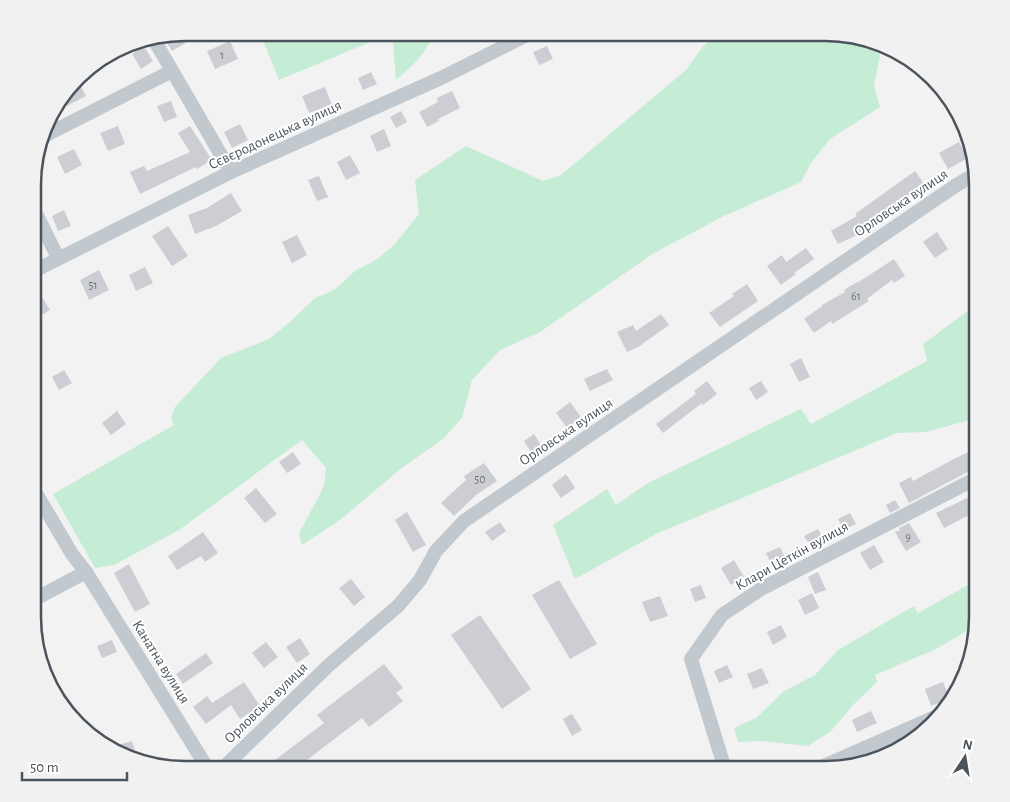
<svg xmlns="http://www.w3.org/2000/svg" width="1010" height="802" font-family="'Alegreya Sans',sans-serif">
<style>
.green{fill:#c5ecd5}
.building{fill:#ccced3}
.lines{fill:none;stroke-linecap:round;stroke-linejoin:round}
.street{stroke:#c1c8ce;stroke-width:14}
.labels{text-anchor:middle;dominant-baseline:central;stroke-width:4;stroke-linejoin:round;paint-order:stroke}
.number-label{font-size:12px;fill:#6b727a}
.street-label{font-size:15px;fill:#4b545d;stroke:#fff}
.rim{fill:none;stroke:#4b545d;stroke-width:2.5}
</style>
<rect width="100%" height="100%" fill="#f3f2f2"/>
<!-- green -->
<path class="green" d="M 260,33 L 435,33 C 425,54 414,65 396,80 L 392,33 L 279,80 Z
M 716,33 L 835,33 L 882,44 L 874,86 L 880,107 L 830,139 L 811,163 L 801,182 L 724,216 L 654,253 L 540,332 L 500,350 L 472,380 L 462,418 L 443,439 L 403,467 L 340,520 L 302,545 L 299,534 L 324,486 L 326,468 L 302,440 L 179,530 L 114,565 L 95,568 L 53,494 L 174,425 L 171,418 L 175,407 L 221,358 L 269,339 L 291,321 L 315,298 L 334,290 L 356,270 L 376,260 L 394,245 L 419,214 L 415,180 L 466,146 L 543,181 L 561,175 L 686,70 L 701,49 Z
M 977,304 L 977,418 L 926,432 L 897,433 L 656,534 L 575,579 L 553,525 L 607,489 L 616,505 L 648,483 L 801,409 L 811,424 L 927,361 L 923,344 Z
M 977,580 L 977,625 L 936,649 L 875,675 L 877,682 L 853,705 L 831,731 L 808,746 L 761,741 L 738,742 L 734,728 L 756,718 L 784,691 L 815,675 L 838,650 L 914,606 L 918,613 Z"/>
<!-- building -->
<path class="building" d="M 185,32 L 203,33 L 172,51 L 163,36 Z
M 230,41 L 238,59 L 215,69 L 207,51 Z
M 144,46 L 153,61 L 141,69 L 132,54 Z
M 547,46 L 553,59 L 539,65 L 533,52 Z
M 371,72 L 377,84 L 363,90 L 358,78 Z
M 77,79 L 86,96 L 67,106 L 63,97 Z
M 325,87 L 332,105 L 309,113 L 302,96 Z
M 452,91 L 460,108 L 438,119 L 439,121 L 427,127 L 419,112 L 438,102 L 437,98 Z
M 171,101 L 177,117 L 164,122 L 157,106 Z
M 401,111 L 407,122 L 396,128 L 390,117 Z
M 240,124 L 248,140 L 232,148 L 224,132 Z
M 118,126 L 125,144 L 108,151 L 100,133 Z
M 190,126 L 212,160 L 197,169 L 196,167 L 140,194 L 130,172 L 144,166 L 147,171 L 190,152 L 178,133 Z
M 384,129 L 391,146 L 377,152 L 370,136 Z
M 959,142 L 968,158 L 948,169 L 939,153 Z
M 74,149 L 82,165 L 65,174 L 57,157 Z
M 350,155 L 360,173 L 346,180 L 337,162 Z
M 915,171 L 924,184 L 903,199 L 905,202 L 879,218 L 880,220 L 867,230 L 838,244 L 831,231 L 857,216 L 855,214 Z
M 319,176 L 328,197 L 317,201 L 308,180 Z
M 231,193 L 242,211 L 216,226 L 195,234 L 188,215 L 207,208 Z
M 64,210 L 71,226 L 58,231 L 52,216 Z
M 168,226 L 188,256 L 172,266 L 152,236 Z
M 937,232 L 948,249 L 935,258 L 923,242 Z
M 297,235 L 307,255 L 292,263 L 282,242 Z
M 806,248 L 814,259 L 794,273 L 796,274 L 781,285 L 767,266 L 782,255 L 786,262 Z
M 894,259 L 905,276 L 894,283 L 892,280 L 867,299 L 869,301 L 832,324 L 831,321 L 814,333 L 804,319 L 822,306 L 822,305 L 845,292 L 844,290 L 857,282 L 857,283 Z
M 145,267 L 153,283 L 136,291 L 129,275 Z
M 99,270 L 109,290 L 89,300 L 80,280 Z
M 747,284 L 758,301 L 720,327 L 709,313 L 734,296 L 732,294 Z
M 42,297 L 50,310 L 34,320 L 34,301 Z
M 661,314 L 669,325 L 642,344 L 642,345 L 627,352 L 617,332 L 633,325 L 636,331 Z
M 801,358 L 810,377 L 799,382 L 790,364 Z
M 607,369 L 613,380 L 590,391 L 584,379 Z
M 64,370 L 72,383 L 59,390 L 52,377 Z
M 707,381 L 717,394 L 703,405 L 702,403 L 663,433 L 656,424 L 696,394 L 694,391 Z
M 761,381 L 768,392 L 756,400 L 749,388 Z
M 570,402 L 581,417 L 567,428 L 556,413 Z
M 117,411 L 126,424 L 111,435 L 102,423 Z
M 534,434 L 543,448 L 532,454 L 524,441 Z
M 977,448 L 977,467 L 909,503 L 899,483 L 911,477 L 913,481 L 954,459 Z
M 293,452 L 301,464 L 287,473 L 279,462 Z
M 484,463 L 497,481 L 476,495 L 454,516 L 441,503 L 466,480 L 464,476 Z
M 566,474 L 575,488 L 561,498 L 552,485 Z
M 256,488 L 277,514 L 265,523 L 244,498 Z
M 967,498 L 975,512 L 944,528 L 936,513 Z
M 895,500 L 900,508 L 890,513 L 886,505 Z
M 407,512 L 426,545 L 413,552 L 395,520 Z
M 850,513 L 856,524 L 844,530 L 838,519 Z
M 500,522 L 506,531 L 492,541 L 485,532 Z
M 909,523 L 921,542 L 906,551 L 895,532 L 900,530 L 899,528 Z
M 818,529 L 824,540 L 811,547 L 804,536 Z
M 203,532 L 218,553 L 205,562 L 201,556 L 177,570 L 168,556 Z
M 874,545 L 884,562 L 870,570 L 860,553 Z
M 780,547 L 786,560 L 772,566 L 766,553 Z
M 734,560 L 744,577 L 731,585 L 721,568 Z
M 129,564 L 150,604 L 135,612 L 114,573 Z
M 818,572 L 826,590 L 815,594 L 808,577 Z
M 351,579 L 365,597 L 354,606 L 339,588 Z
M 559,580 L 597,644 L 570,659 L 532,595 Z
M 701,585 L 706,598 L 695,602 L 690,589 Z
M 812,593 L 819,608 L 805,615 L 798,600 Z
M 660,596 L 668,616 L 650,622 L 642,602 Z
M 480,615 L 531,689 L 502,709 L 451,635 Z
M 781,625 L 787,637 L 773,645 L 767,632 Z
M 300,638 L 310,654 L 297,663 L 286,647 Z
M 112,640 L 117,652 L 102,658 L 97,646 Z
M 266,642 L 278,657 L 264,668 L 252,653 Z
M 206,653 L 213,663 L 183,684 L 176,674 Z
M 384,664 L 403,688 L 396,693 L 403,701 L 369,727 L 362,718 L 295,769 L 263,769 L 324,723 L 317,715 Z
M 727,665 L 733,677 L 719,683 L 714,671 Z
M 762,668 L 769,683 L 753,689 L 747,674 Z
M 244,682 L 260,706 L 240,719 L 231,705 L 206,724 L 193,707 L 207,696 L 212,703 Z
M 943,682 L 950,699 L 931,706 L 925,689 Z
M 871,711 L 877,723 L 857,732 L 852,720 Z
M 572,714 L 582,730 L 572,736 L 563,719 Z
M 132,741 L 136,754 L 125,757 L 120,754 L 118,745 Z"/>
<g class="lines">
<!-- street -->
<path class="street" d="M 153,38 L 231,172
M 44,136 L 172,71
M 34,209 L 58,258
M 34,271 L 231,172 L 441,78 L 531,33
M 33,488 L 72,554 L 86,572 L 208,769
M 33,600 L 86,572
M 222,769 L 329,665 L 398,606 L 420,580 L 436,551 L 464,521 L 955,186 L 975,174
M 725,769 L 691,659 L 722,615 L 761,589 L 977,478
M 817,769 L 942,714"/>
</g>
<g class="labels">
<!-- number labels -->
<g class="number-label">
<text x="222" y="55">1</text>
<text x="93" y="285">51</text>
<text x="856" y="296">61</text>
<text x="480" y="479">50</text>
<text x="908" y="537">9</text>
</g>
<!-- street labels -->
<g class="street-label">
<text transform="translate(275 135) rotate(-25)">Сєвєродонецька вулиця</text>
<text transform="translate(901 203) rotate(-34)">Орловська вулиця</text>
<text transform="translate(566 432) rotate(-34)">Орловська вулиця</text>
<text transform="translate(792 556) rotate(-29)">Клари Цеткін вулиця</text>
<text transform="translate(161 662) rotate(58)">Канатна вулиця</text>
<text transform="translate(266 703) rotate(-44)">Орловська вулиця</text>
</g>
</g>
<!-- crop -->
<path d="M0 0H1010V802H0ZM185 41H825A144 144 0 0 1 969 185V617A144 144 0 0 1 825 761H185A144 144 0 0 1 41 617V185A144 144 0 0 1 185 41Z" fill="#f1f1f2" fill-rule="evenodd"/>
<path class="rim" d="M185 41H825A144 144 0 0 1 969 185V617A144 144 0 0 1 825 761H185A144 144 0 0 1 41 617V185A144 144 0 0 1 185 41Z"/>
<!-- north arrow -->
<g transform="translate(965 757) rotate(12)" stroke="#ffffff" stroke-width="4" paint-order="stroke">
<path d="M0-4L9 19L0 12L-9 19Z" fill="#4b545d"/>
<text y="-8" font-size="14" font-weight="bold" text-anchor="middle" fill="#4b545d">N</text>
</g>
<!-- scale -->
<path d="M22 772v8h105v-8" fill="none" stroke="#4b545d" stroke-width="2.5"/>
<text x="30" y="772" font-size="15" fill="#4b545d" stroke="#ffffff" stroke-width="4" paint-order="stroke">50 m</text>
</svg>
